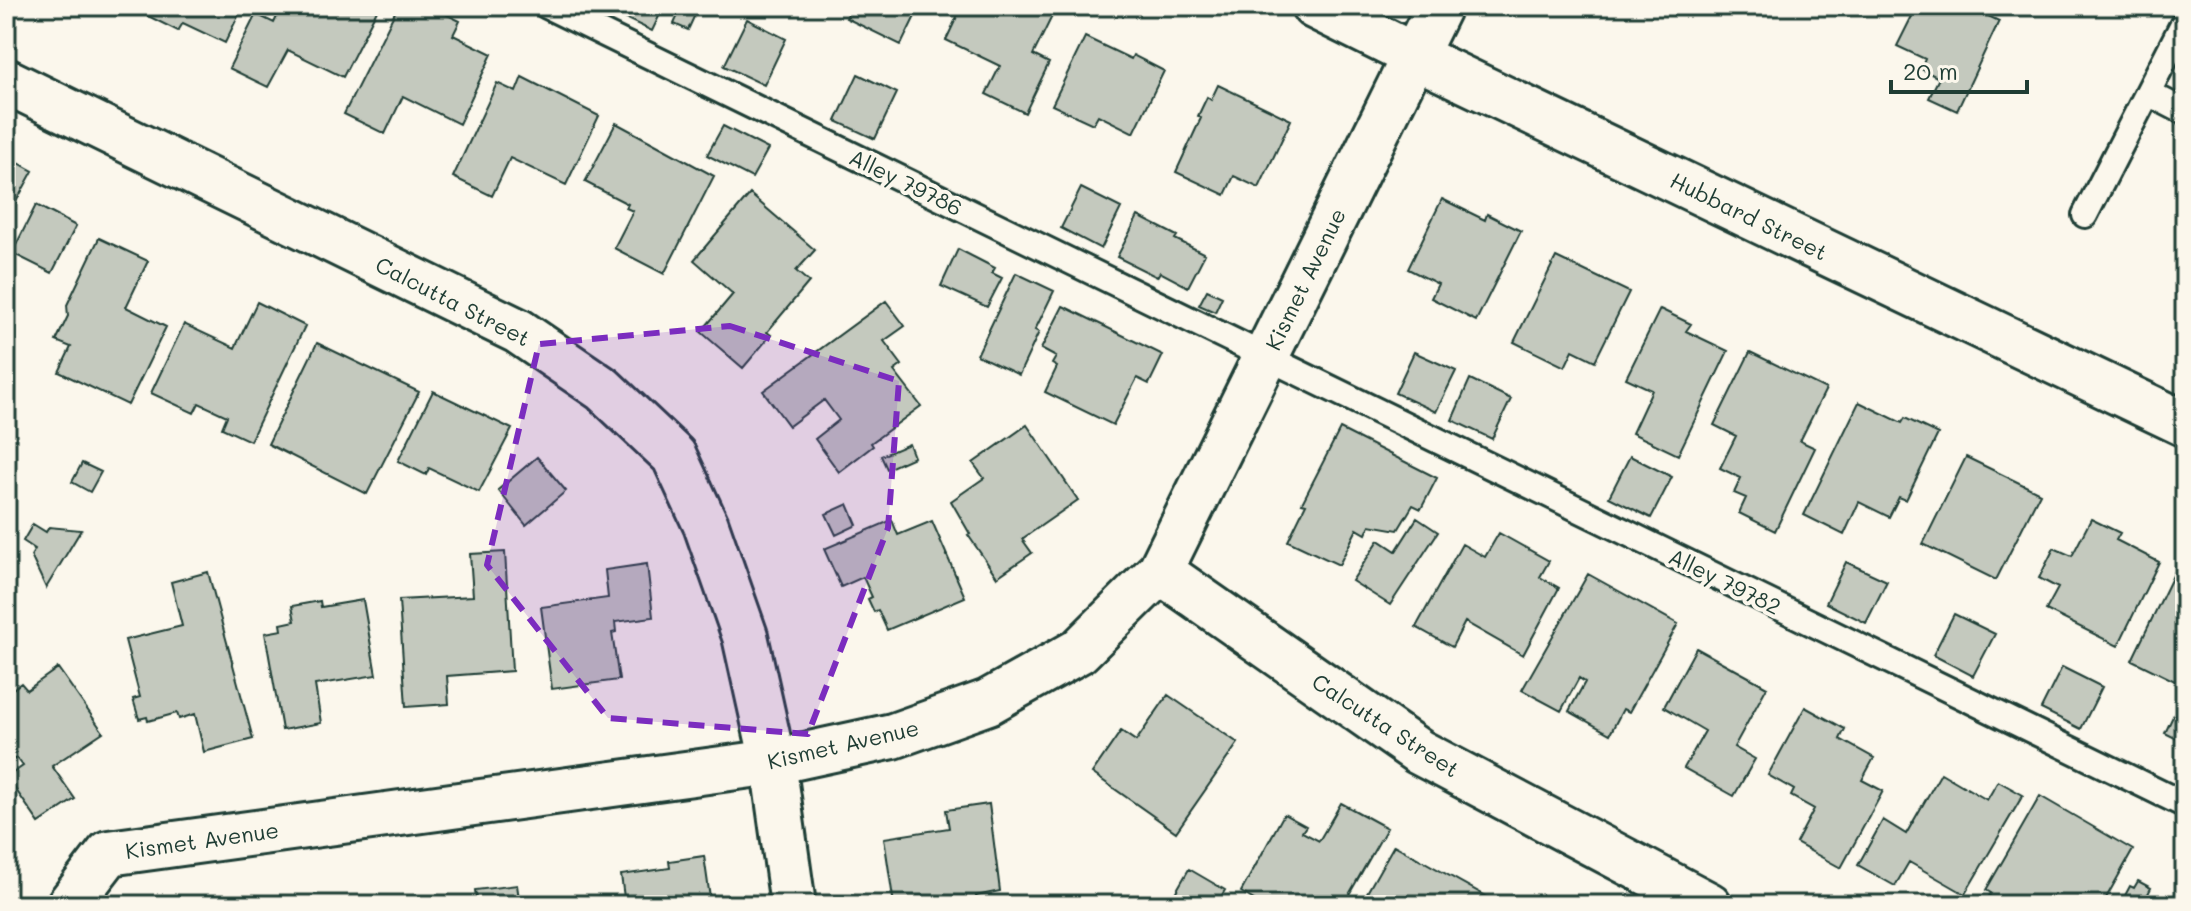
<svg xmlns="http://www.w3.org/2000/svg" width="2191" height="911" font-family="Mali,sans-serif">
<style>
.building{fill:#c4c9be;stroke:#1f3d34;stroke-width:2}
.lines{fill:none;stroke-linecap:round;stroke-linejoin:round}
.service-casing{stroke:#1f3d34;stroke-width:30}
.minor-casing{stroke:#1f3d34;stroke-width:50}
.secondary-casing{stroke:#1f3d34;stroke-width:50}
.service{stroke:#fbf7ec;stroke-width:24}
.minor{stroke:#fbf7ec;stroke-width:44}
.secondary{stroke:#fbf7ec;stroke-width:44}
.marked{fill:#7b2cbf;fill-opacity:0.2;stroke:#7b2cbf;stroke-width:6;stroke-dasharray:16 10;stroke-linejoin:round}
.labels{text-anchor:middle;dominant-baseline:central;stroke-width:8;stroke-linejoin:round;paint-order:stroke}
.street-label{font-size:22px;fill:#1f3d34;stroke:#fbf7ec}
</style>
<rect width="100%" height="100%" fill="#fbf7ec"/>
<filter id="ink" filterUnits="userSpaceOnUse"><feTurbulence type="fractalNoise" baseFrequency=".0125" numOctaves="2"/><feDisplacementMap in="SourceGraphic" scale="16" xChannelSelector="R" yChannelSelector="G"/><feConvolveMatrix kernelMatrix="1 2 1 2 8 2 1 2 1" color-interpolation-filters="sRGB"/></filter>
<g filter="url(#ink)">
<!-- building -->
<path class="building" d="M 145,6 L 243,6 L 225,43 L 183,23 L 178,31 L 142,13 Z
M 282,6 L 373,6 L 378,8 L 343,77 L 288,50 L 268,87 L 229,68 L 256,14 L 274,23 Z
M 400,6 L 429,6 L 460,21 L 453,35 L 492,54 L 459,124 L 403,96 L 385,134 L 344,114 L 397,8 L 399,9 Z
M 615,6 L 664,6 L 652,31 L 612,12 Z
M 682,6 L 699,6 L 688,30 L 674,24 Z
M 852,6 L 920,6 L 901,45 L 846,18 Z
M 962,6 L 1057,6 L 1033,55 L 1049,63 L 1025,113 L 986,94 L 1000,66 L 946,40 Z
M 1917,6 L 1967,6 L 1999,21 L 1957,111 L 1929,98 L 1939,78 L 1921,69 L 1925,59 L 1897,46 Z
M 747,19 L 786,39 L 764,85 L 724,66 Z
M 1085,37 L 1131,59 L 1133,55 L 1164,71 L 1134,133 L 1098,115 L 1093,124 L 1052,105 Z
M 858,74 L 897,93 L 875,139 L 836,121 Z
M 522,77 L 599,116 L 566,185 L 510,158 L 492,196 L 453,177 L 497,83 L 516,92 Z
M 1218,85 L 1291,120 L 1259,188 L 1234,176 L 1225,195 L 1176,172 L 1201,118 L 1198,116 L 1207,97 L 1211,100 Z
M 616,123 L 714,176 L 664,274 L 614,248 L 633,211 L 626,208 L 628,204 L 585,182 Z
M 723,126 L 768,149 L 752,178 L 707,155 Z
M 6,156 L 33,171 L 6,220 Z
M 1081,188 L 1121,208 L 1101,249 L 1061,228 Z
M 750,194 L 815,250 L 796,271 L 809,282 L 767,332 L 771,335 L 743,368 L 701,332 L 733,294 L 694,260 Z
M 1442,199 L 1485,220 L 1487,214 L 1521,231 L 1476,321 L 1431,298 L 1438,284 L 1408,269 Z
M 36,205 L 76,226 L 52,273 L 12,253 Z
M 1138,216 L 1177,236 L 1175,239 L 1205,254 L 1188,287 L 1160,272 L 1157,277 L 1117,257 Z
M 99,238 L 148,261 L 126,307 L 166,327 L 128,405 L 59,372 L 71,347 L 56,341 L 68,316 L 67,305 Z
M 958,249 L 995,268 L 992,273 L 1002,278 L 987,307 L 941,286 Z
M 1556,257 L 1629,292 L 1595,361 L 1573,350 L 1565,367 L 1514,342 Z
M 1016,273 L 1054,291 L 1035,330 L 1039,332 L 1019,375 L 977,355 Z
M 1207,290 L 1222,297 L 1215,312 L 1199,305 Z
M 886,301 L 905,326 L 884,341 L 902,365 L 894,371 L 921,406 L 871,443 L 873,446 L 839,472 L 815,439 L 839,420 L 824,400 L 789,426 L 763,391 Z
M 257,302 L 305,326 L 250,441 L 222,428 L 227,416 L 199,403 L 194,413 L 151,393 L 184,324 L 235,348 Z
M 1063,306 L 1163,355 L 1149,384 L 1137,378 L 1113,425 L 1045,392 L 1057,367 L 1052,364 L 1056,357 L 1041,349 Z
M 1660,309 L 1691,324 L 1686,331 L 1728,351 L 1678,455 L 1632,433 L 1652,390 L 1626,378 Z
M 317,343 L 419,392 L 367,494 L 268,444 Z
M 1414,352 L 1456,371 L 1436,412 L 1395,393 Z
M 1750,352 L 1826,389 L 1800,441 L 1815,448 L 1775,531 L 1739,513 L 1746,498 L 1734,493 L 1741,478 L 1720,468 L 1736,436 L 1714,425 Z
M 1470,379 L 1511,399 L 1492,439 L 1452,420 Z
M 433,391 L 512,429 L 479,492 L 429,468 L 426,475 L 398,461 Z
M 1859,402 L 1902,423 L 1905,418 L 1938,434 L 1906,500 L 1899,497 L 1889,517 L 1859,502 L 1844,535 L 1804,515 Z
M 1027,425 L 1078,500 L 1022,539 L 1032,553 L 997,577 L 968,535 L 970,534 L 951,501 L 984,478 L 973,463 Z
M 1340,429 L 1437,478 L 1421,509 L 1413,505 L 1398,530 L 1370,525 L 1366,534 L 1357,529 L 1339,565 L 1288,541 L 1306,504 L 1302,503 Z
M 909,444 L 914,457 L 887,469 L 881,456 Z
M 1630,456 L 1672,477 L 1651,518 L 1609,497 Z
M 537,457 L 566,491 L 526,525 L 498,490 Z
M 1966,457 L 2040,493 L 1996,580 L 1923,544 Z
M 82,463 L 101,472 L 90,492 L 72,482 Z
M 848,504 L 857,525 L 836,535 L 826,514 Z
M 1417,518 L 1438,532 L 1390,605 L 1352,581 L 1379,540 L 1396,551 Z
M 2091,519 L 2120,533 L 2116,540 L 2159,562 L 2118,646 L 2046,610 L 2058,588 L 2039,578 L 2054,548 L 2072,556 Z
M 892,520 L 898,535 L 932,521 L 965,597 L 887,630 L 878,610 L 874,612 L 868,599 L 872,597 L 863,577 L 841,587 L 824,549 Z
M 33,524 L 46,532 L 49,527 L 81,530 L 46,588 L 31,556 L 35,549 L 23,541 Z
M 1499,533 L 1549,561 L 1540,577 L 1559,588 L 1523,655 L 1465,622 L 1452,647 L 1416,627 L 1462,544 L 1485,557 Z
M 505,552 L 512,671 L 447,676 L 449,704 L 406,707 L 399,600 L 473,596 L 470,554 Z
M 2180,561 L 2185,564 L 2185,686 L 2132,660 Z
M 1846,562 L 1887,581 L 1866,623 L 1826,603 Z
M 647,564 L 653,617 L 615,622 L 616,632 L 612,633 L 619,680 L 552,689 L 541,607 L 608,598 L 605,570 Z
M 208,572 L 253,739 L 204,752 L 195,714 L 179,719 L 177,713 L 148,721 L 147,717 L 139,719 L 133,699 L 140,697 L 125,640 L 182,626 L 171,582 Z
M 1588,574 L 1678,624 L 1629,712 L 1623,709 L 1610,734 L 1569,711 L 1585,682 L 1579,678 L 1561,711 L 1522,690 Z
M 363,600 L 376,675 L 315,685 L 321,723 L 282,730 L 265,633 L 282,630 L 281,624 L 295,621 L 292,606 L 320,601 L 321,607 Z
M 1954,614 L 1995,634 L 1973,676 L 1933,655 Z
M 1696,648 L 1767,687 L 1734,747 L 1755,759 L 1734,796 L 1684,768 L 1705,731 L 1664,707 Z
M 2062,667 L 2102,687 L 2081,729 L 2041,709 Z
M 58,668 L 103,732 L 52,766 L 75,799 L 39,823 L 7,777 L 23,766 L 17,758 L 14,760 L 8,753 L 6,755 L 6,694 L 21,683 L 27,690 Z
M 2185,691 L 2185,743 L 2165,733 Z
M 1168,695 L 1238,743 L 1176,832 L 1092,773 L 1121,731 L 1136,741 Z
M 1805,707 L 1845,729 L 1840,739 L 1874,758 L 1862,780 L 1883,791 L 1841,868 L 1796,843 L 1814,809 L 1791,796 L 1794,790 L 1768,775 Z
M 1941,773 L 1987,800 L 1998,781 L 2023,795 L 1965,894 L 1909,862 L 1895,886 L 1858,865 L 1883,820 L 1906,834 Z
M 2040,796 L 2133,850 L 2106,898 L 2108,899 L 2105,905 L 1984,905 L 1991,893 L 1986,890 Z
M 1341,803 L 1387,828 L 1343,905 L 1262,905 L 1241,892 L 1284,814 L 1306,826 L 1302,832 L 1319,841 Z
M 989,804 L 1000,891 L 976,896 L 978,905 L 894,905 L 884,838 L 949,828 L 946,810 Z
M 1394,845 L 1491,899 L 1488,905 L 1360,905 Z
M 704,856 L 711,905 L 625,905 L 621,875 L 670,868 L 669,861 Z
M 1189,869 L 1225,890 L 1216,905 L 1168,905 Z
M 2138,881 L 2151,888 L 2147,896 L 2164,905 L 2120,905 L 2130,886 L 2134,888 Z
M 517,885 L 520,905 L 477,905 L 475,890 Z"/>
<g class="lines">
<!-- service casing -->
<g class="service-casing">
<path id="service" d="M 547,6 L 2185,805
M 2148,93 L 2185,112
M 2085,215 L 2185,20"/>
</g>
<!-- minor casing -->
<g class="minor-casing">
<path id="minor" d="M 6,81 L 518,331 L 603,389 L 674,456 L 706,525 L 745,636 L 773,762 L 793,905
M 1160,571 L 1419,752 L 1709,905
M 69,905 L 109,853 L 773,762 L 893,736 L 988,702 L 1079,651 L 1160,571 L 1439,6"/>
</g>
<!-- secondary casing -->
<g class="secondary-casing">
<path id="secondary" d="M 1314,6 L 1415,56 L 2185,424"/>
</g>
<!-- service -->
<use href="#service" class="service"/>
<!-- minor -->
<use href="#minor" class="minor"/>
<!-- secondary -->
<use href="#secondary" class="secondary"/>
</g>
</g>
<!-- marked area -->
<path class="marked" d="M 730,326 L 899,381 L 888,528 L 808,734 L 608,718 L 487,565 L 539,344 Z"/>
<g class="labels">
<!-- street labels -->
<g class="street-label">
<text transform="translate(906 182) rotate(26)">Alley 79786</text>
<text transform="translate(1749 216) rotate(26)">Hubbard Street</text>
<text transform="translate(1305 279) rotate(-64)">Kismet Avenue</text>
<text transform="translate(453 301) rotate(27)">Calcutta Street</text>
<text transform="translate(1725 581) rotate(26)">Alley 79782</text>
<text transform="translate(1386 725) rotate(33)">Calcutta Street</text>
<text transform="translate(843 744) rotate(-13)">Kismet Avenue</text>
<text transform="translate(202 840) rotate(-8)">Kismet Avenue</text>
</g>
</g>
<!-- margin -->
<rect width="2191" height="911" fill="none" stroke="#fbf7ec" stroke-width="32"/>
<rect x="16" y="16" width="2159" height="879" fill="none" stroke="#1f3d34" stroke-width="3" filter="url(#ink)"/>
<!-- scale -->
<path d="M1891 80v12h136v-12" fill="none" stroke="#1f3d34" stroke-width="4"/>
<text x="1903" y="80" font-size="24" fill="#1f3d34" stroke="#fbf7ec" stroke-width="6" paint-order="stroke">20 m</text>
</svg>
